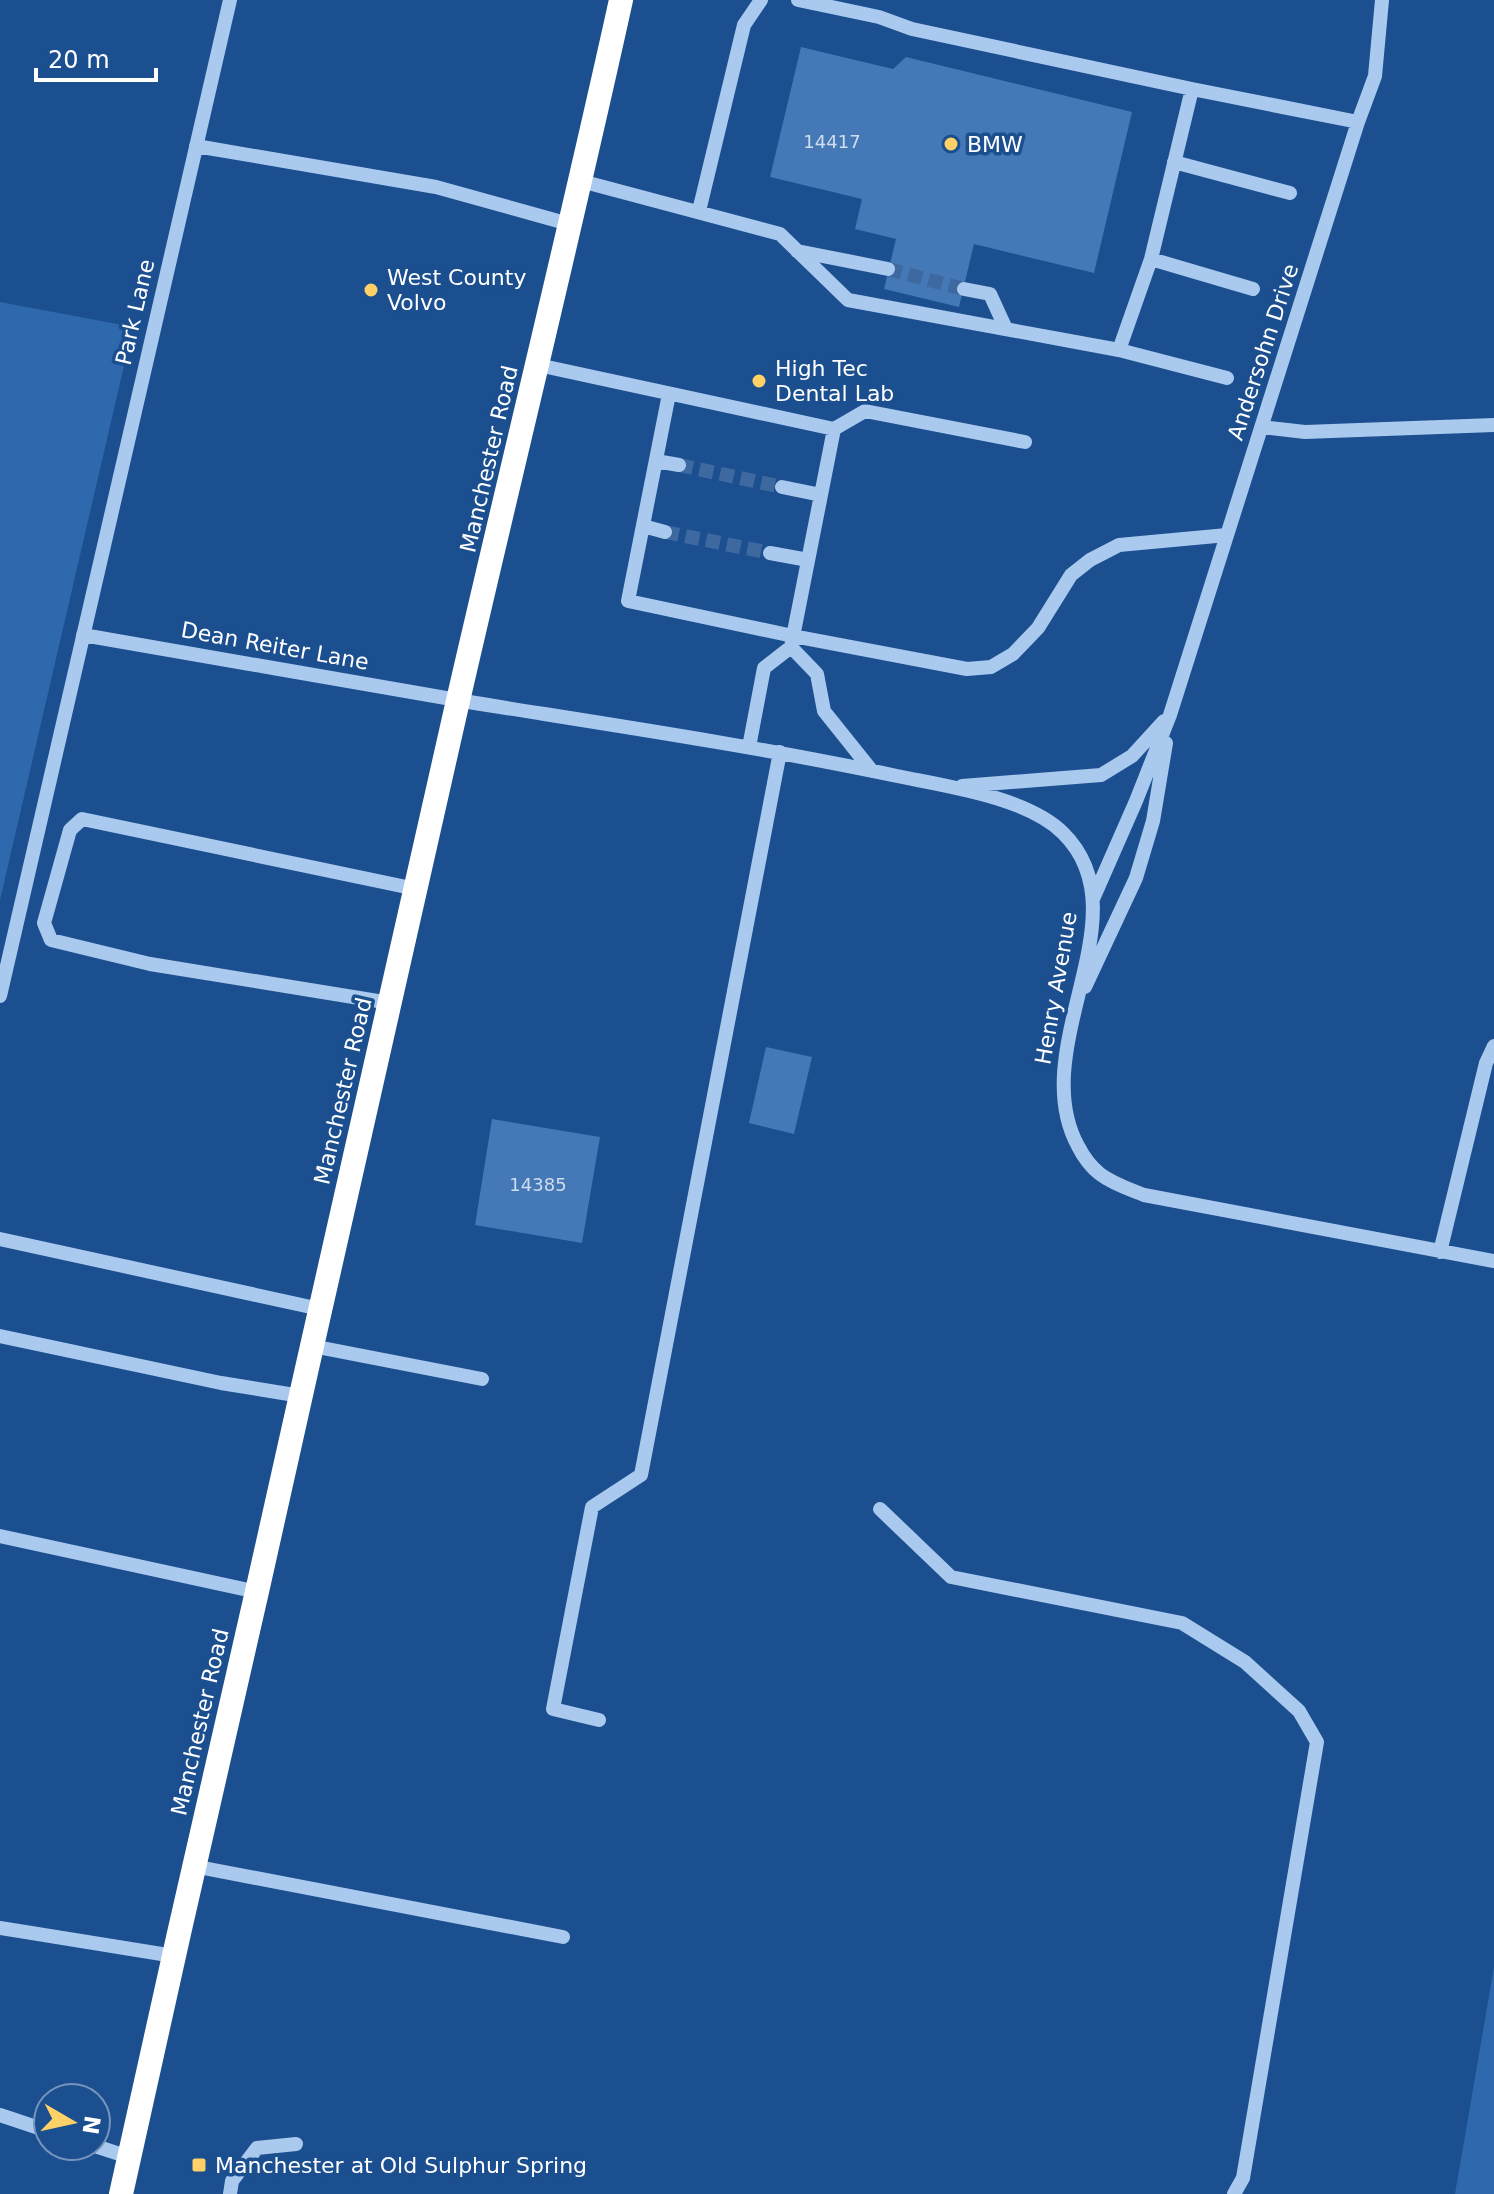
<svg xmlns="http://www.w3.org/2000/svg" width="1494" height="2194" font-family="'DejaVu Sans',sans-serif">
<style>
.green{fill:#2e69ad}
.building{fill:#4478b7}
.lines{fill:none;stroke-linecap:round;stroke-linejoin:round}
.minor-tunnel{stroke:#3d69a0;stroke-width:14;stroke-dasharray:14 7;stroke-linecap:butt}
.minor{stroke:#a9c9ee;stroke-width:14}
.highway{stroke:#fff;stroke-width:24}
.poi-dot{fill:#ffd166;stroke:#1b4f8f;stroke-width:3}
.labels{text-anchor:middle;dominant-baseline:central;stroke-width:7;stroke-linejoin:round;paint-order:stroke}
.number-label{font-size:18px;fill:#d0dded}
.poi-label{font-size:22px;fill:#fff;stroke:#1b4f8f;text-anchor:start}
.street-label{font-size:22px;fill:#fff;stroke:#1b4f8f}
</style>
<rect width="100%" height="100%" fill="#1b4f8f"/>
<!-- green -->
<path class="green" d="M 0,302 L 133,327 L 0,900 Z
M 1494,1967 L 1494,2194 L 1455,2194 Z"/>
<!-- building -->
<path class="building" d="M 801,47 L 893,69 L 906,57 L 1132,112 L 1094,273 L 974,244 L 959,307 L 884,289 L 896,239 L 855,229 L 862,199 L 770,177 Z
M 766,1047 L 812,1057 L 794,1134 L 749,1123 Z
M 492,1119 L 600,1137 L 582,1243 L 475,1225 Z"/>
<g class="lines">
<!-- minor-tunnel -->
<path class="minor-tunnel" d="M 888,269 L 964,289
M 679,465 L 782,487
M 665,532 L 770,553"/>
<!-- minor -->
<path class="minor" d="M 798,0 L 879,17 L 912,29 L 1192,89
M 196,146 L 436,187 L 569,224
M 1174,162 L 1290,193
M 581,181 L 780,234 L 848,300 L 1119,350 L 1151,259 L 1192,89 L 1358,122
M 699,211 L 744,25 L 761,0
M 797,251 L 888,269
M 1151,259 L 1253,289
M 964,289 L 990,294 L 1006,329
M 1119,350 L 1227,378
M 538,365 L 834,429 L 791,647 L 764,668 L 749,747
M 669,394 L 628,601 L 793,636 L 967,669 L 991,667 L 1013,654 L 1038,628 L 1071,575 L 1090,560 L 1119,545 L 1227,535
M 1262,427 L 1305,432 L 1494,425
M 834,429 L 865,411 L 1025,442
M 656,461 L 679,465
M 782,487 L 821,495
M 643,526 L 665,532
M 770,553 L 808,560
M 83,635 C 212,657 340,680 469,702 C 612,725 755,746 897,776 C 945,786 1027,797 1063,833 C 1146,915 1024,1047 1078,1146 C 1083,1156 1091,1167 1100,1174 C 1113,1184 1129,1189 1144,1195 L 1494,1261
M 791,647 L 817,674 L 824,711 L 872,771
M 962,786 L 1101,775 L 1132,756 L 1164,721
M 1093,899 L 1136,801 L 1170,715 L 1358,122 L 1375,76 L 1382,0
M 1085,987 L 1136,878 L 1153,821 L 1166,743
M 0,996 L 230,0
M 390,1003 L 150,964 L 51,940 L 44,923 L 70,830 L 82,819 L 416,889
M 0,1239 L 320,1309
M 1440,1252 L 1486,1063 L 1494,1046
M 0,1336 L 221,1383 L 301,1396
M 312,1346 L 482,1379
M 880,1509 L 951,1577 L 1182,1623 L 1245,1662 L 1299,1711 L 1317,1742 L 1243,2178 L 1234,2194
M 0,1536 L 257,1592
M 599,1720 L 553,1709 L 592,1507 L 641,1475 L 780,752
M 193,1866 L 563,1937
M 0,1928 L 174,1956
M 0,2115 L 48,2131
M 95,2146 L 129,2157
M 230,2194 L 232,2181 L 257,2148 L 296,2144"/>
<!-- highway -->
<path class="highway" d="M 121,2194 C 165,1991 212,1790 258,1587 C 324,1293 389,999 457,705 C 511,470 569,236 621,0"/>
</g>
<!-- markers -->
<g class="poi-dot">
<circle cx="951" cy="144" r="8"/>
<circle cx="371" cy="290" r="8"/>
<circle cx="759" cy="381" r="8"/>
<rect x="191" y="2157" width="16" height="16" rx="4"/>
</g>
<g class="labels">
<!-- number labels -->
<g class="number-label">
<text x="832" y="141">14417</text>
<text x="538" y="1184">14385</text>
</g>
<!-- poi labels -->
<g class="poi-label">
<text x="967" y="144">BMW</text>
<text x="387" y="277">West County<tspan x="387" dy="25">Volvo</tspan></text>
<text x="775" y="368">High Tec<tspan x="775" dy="25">Dental Lab</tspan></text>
<text x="215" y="2165">Manchester at Old Sulphur Spring</text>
</g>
<!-- street labels -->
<g class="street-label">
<text transform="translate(135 312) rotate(-77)">Park Lane</text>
<text transform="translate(1263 352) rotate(-72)">Andersohn Drive</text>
<text transform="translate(489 459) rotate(-77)">Manchester Road</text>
<text transform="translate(275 646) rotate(10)">Dean Reiter Lane</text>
<text transform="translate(1056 988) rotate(-80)">Henry Avenue</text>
<text transform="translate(343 1091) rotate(-77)">Manchester Road</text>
<text transform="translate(200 1722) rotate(-77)">Manchester Road</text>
</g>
</g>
<!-- north arrow -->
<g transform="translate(72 2122) rotate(99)"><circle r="38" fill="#1b4f8f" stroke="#7695bc" stroke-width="2"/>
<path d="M0-6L14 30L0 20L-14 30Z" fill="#ffd166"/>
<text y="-12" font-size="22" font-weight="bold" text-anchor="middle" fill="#ffffff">N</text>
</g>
<!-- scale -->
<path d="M36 68v12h120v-12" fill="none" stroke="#ffffff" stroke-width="4"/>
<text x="48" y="68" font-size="24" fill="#ffffff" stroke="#1b4f8f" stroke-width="6" paint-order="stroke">20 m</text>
</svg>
